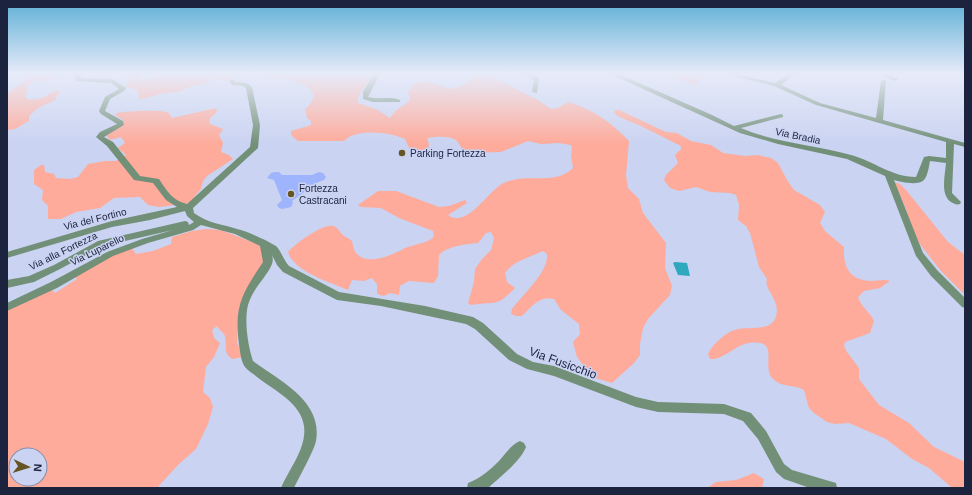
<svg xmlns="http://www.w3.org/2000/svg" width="972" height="495" font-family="Helvetica,sans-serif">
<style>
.green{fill:#feab9b;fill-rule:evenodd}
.water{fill:#2da8bc}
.building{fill:#9eb4fc}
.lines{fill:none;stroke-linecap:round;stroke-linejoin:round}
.minor{fill:#728f78;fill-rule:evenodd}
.poi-dot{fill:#655522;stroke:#cad3f1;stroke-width:1.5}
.labels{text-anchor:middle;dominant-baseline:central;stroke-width:3;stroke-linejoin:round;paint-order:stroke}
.street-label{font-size:10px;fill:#1c233f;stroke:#cad3f1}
.poi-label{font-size:10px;fill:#1c233f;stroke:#cad3f1;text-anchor:start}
.near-street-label{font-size:12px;fill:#1c233f;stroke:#cad3f1}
</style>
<rect width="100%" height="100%" fill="#cad3f1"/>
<!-- green -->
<path class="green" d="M 18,74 L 61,75 L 47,81 C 39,79 33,82 26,87 L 28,90 L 25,97 L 30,100 L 42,98 L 57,90 L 60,92 L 56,97 L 56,100 L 38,108 L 29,116 L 29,121 L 15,129 L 7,130 L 7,93 C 12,92 12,90 16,87 C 22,82 24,84 29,76 Z
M 128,74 L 141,74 L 139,79 L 142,81 L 154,76 L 164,76 L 167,74 L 237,74 L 229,81 L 212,79 L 204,84 L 194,85 L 178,92 L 164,93 L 142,99 L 139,99 L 138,90 L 126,87 L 129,80 Z
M 245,74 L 373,74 C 370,85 356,92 358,103 L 376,109 L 390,118 C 395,109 403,107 410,100 L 408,92 L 414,84 C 443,73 444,106 476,74 L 492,74 L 495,78 L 538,100 L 551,109 L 558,108 L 568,102 C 593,109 612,123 629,141 L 626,175 L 628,188 L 639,199 L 643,213 L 666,243 L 665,268 L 672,286 L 670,295 L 648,319 L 643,328 L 640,344 L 640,355 L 634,363 L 612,383 L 592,377 L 577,357 L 573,342 L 580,334 L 579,324 L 561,310 L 554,299 C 540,295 531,307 522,316 L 516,316 L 511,314 L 512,309 C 522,295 549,272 547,254 L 543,251 C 531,257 513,261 505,273 L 507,282 L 515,288 C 496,308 495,301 471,305 L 468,303 L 474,282 L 475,269 L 482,259 L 491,250 L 494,238 L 491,232 L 486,233 L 478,243 C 467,244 447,246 439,255 L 438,276 L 434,283 L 409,281 L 400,286 L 399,295 L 390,293 C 385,296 382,297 377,293 L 377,284 L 372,278 L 364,281 L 352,280 L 348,290 C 330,282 294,272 288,252 C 295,244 322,224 333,226 C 338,227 340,233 344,236 C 347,238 350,239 352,241 C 353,246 354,252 358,255 C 367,264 387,257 397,252 C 401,251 404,248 408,247 C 417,244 427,243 434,237 L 433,231 L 399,218 L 381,208 L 361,207 L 358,205 L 378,191 L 396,191 L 439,207 L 449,206 L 465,200 L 467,203 L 448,215 C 467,229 487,192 502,184 C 524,171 554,187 573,168 L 571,156 L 572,148 L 571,145 L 559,143 L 541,144 L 528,141 L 501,152 L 464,153 C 462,149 460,144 457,141 C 450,135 435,137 427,138 C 431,147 428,149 422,156 L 412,154 L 405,139 C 390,132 356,128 344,141 L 298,141 L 291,135 L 291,131 L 311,125 L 311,121 L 307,118 L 305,109 C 338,81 265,76 250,74 L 244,75 Z
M 666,74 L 705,74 L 696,85 Z
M 216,108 L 217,112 L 210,118 L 209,123 L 210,124 L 223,129 L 219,135 L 223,143 L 221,152 L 229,155 L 233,159 L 207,176 L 203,181 L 201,189 L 194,197 L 195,200 L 191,203 L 159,207 L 148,205 L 140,197 L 114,198 L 100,208 L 76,212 L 61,219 L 48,219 L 48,206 L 42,200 L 43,190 L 34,184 L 34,170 L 41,165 L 44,165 L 45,172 L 54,174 L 56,178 L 70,179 L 78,177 L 88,164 L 105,161 L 116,161 L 126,155 L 118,148 L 125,143 L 121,137 L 110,140 L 106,135 L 124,125 L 123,120 L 115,115 L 117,113 C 124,111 164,109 169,113 C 170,115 171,117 172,118 Z
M 615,110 L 619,110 L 666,132 L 677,133 L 691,141 L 711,145 L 723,153 L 745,156 L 758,155 L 771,158 L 778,163 L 787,180 L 794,190 L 820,205 L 825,212 L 820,223 L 825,231 L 844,247 C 843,267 849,280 871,281 C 878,281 883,279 890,281 L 880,288 L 864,291 L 858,297 C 861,307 870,312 874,321 L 870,333 L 845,342 L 844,346 L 847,352 L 859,368 L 859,379 L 879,405 L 909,423 L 934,447 L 965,462 L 965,488 L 951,487 L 929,468 L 912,459 L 886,439 L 849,423 L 835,424 L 827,422 L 814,413 L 809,408 L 804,390 C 794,384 782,388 773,379 C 760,366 782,339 749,343 C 735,345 724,360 710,359 L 708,354 C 712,345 726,332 735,330 C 746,326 769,332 775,319 C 783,301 763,290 767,279 L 759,267 L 750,233 L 746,226 L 738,220 L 739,205 L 736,195 L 730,193 L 710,192 L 696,187 L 679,191 L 670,188 L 664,180 L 666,175 L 678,163 L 675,155 L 681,149 L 681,146 L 641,126 L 617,116 L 614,112 Z
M 894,182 L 900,184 L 906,190 L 948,242 L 965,255 L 965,295 L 941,271 L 912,234 L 906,209 Z
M 206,229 L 221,230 L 260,245 L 265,261 L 239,307 L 237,342 L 243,357 L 232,359 C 221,351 229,343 224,334 C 222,332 219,329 217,326 L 212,330 L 214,338 L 220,343 L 214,357 L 206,367 L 203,392 L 210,398 L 213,407 L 208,424 L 196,449 L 178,465 L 157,488 L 7,488 L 7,310 L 51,289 L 55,293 L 77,279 L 74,276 L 111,255 L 131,247 L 136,254 L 153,251 L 171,244 L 172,237 L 192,231 ZM 16,455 L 40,455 L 40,479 L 16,479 Z
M 754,473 L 764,479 L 762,488 L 707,488 L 716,482 L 736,480 Z"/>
<!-- water -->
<path class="water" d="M 675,262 L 687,263 L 690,276 L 678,275 L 673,263 Z"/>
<!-- building -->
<path class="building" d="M 275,172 L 279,172 L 282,175 L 312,175 L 319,172 L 323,173 L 326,177 L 324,180 L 316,183 L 292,201 L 293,203 L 291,207 L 282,209 L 279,208 L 277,205 L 282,200 L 274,180 L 267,178 L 271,173 Z"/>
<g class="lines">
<!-- minor -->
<path class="minor" d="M 74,74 L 80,74 L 81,78 L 112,79 L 125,87 L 126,88 L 124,91 L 110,99 L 105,111 L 123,121 L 124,125 L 104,137 L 113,142 L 140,176 L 159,179 C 167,191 173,201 187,204 L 250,147 L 253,125 L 246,88 L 243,86 L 232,85 L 229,81 L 232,79 L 236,82 L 247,83 L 252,87 L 260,125 L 258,148 L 193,208 L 194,213 C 207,223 222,224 237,229 C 247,231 268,241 276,246 C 280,249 284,261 289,266 L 339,292 L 425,306 L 473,317 L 483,323 L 517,354 L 533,362 L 554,366 L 636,397 L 658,402 L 724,404 L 751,413 L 766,431 L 784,464 L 792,470 L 836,483 L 837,488 L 810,488 L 784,479 L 776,472 L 758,439 L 743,421 L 724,414 L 658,412 L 636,407 L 554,376 L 527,369 L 509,360 L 475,329 L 466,324 L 381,306 L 337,300 L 283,272 L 277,265 L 272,255 C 273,258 273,261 272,264 C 266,278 253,288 248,305 C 244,321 248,346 253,361 C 280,381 323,401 316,441 C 314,451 299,477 294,488 L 281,488 C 289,469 307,448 304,426 C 301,403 274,390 257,377 C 254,374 248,371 245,367 C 241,362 240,351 239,344 C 234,305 242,294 263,262 L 260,246 L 235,234 L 201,225 L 193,230 L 148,243 L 113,256 L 57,288 L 7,311 L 7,303 L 51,282 L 107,252 L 142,239 L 173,230 L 103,246 L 60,269 L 34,282 L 7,288 L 7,280 L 29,276 L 54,265 L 98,241 L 185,221 L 188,222 L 189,225 L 194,222 L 187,216 L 185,211 L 150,220 L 112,227 L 7,258 L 7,252 L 112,221 L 177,207 L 166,200 L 153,183 L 134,180 L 107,146 L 96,137 L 100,132 L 117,124 L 101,114 L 99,111 L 105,97 L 119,89 L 111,83 L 76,81 Z
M 374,74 L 380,74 L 368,97 C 379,100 390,96 400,100 L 400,102 L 373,102 L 363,99 L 363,92 Z
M 523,74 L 532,74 L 539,78 L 537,93 L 532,92 L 534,80 Z
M 610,74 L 619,74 L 712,115 L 734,126 L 781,114 L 783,115 L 783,117 L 741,128 C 776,143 815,145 851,155 C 874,161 891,177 916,177 L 924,157 L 929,156 L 946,158 L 946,142 L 816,105 L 774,86 L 724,74 L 737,74 L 775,83 L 788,74 L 796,74 L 781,85 L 820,103 L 876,118 L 881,81 L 886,80 L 883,120 L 965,143 L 965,147 L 954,144 L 952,193 L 961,202 L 960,204 C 956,205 955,204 951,202 C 940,194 945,176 946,163 L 930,161 C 929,166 928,175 924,180 C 918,186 901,182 894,180 L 923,253 L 937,270 L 965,298 L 965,308 L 962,307 L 931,276 L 916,256 L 885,176 L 847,159 L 778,144 L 740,133 Z
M 877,74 L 887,74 L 898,79 L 895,81 Z
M 520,441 L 524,443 L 526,447 C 520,462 500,477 488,488 L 467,488 L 468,483 C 481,478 490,470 499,461 C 505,454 512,444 520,441 Z"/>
</g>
<!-- sky -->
<linearGradient id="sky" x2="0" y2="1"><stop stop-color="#5dafd6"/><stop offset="0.51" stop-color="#e7ebf9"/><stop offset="1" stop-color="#e7ebf9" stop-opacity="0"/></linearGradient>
<rect width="972" height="144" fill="url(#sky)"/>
<!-- markers -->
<g class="poi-dot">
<circle cx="402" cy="153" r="4"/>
<circle cx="291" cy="194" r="4"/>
</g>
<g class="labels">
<!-- street labels -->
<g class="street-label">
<text transform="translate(798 136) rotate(12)">Via Bradia</text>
<text transform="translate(95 219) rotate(-14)">Via del Fortino</text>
<text transform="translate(97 250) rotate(-26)">Via Luparello</text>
<text transform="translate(63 251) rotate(-26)">Via alla Fortezza</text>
</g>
<!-- poi labels -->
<g class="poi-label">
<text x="410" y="153">Parking Fortezza</text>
<text x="299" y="188">Fortezza<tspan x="299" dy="12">Castracani</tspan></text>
</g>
<!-- near-street labels -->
<g class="near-street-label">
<text transform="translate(563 363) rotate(20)">Via Fusicchio</text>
</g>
</g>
<!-- border -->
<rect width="972" height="495" fill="none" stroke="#1c233f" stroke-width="16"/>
<!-- north arrow -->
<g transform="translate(28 467) rotate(94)"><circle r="19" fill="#cad3f1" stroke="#848daa"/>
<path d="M0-3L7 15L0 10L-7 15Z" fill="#655522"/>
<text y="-6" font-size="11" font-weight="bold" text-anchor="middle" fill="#1c233f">N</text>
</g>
</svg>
